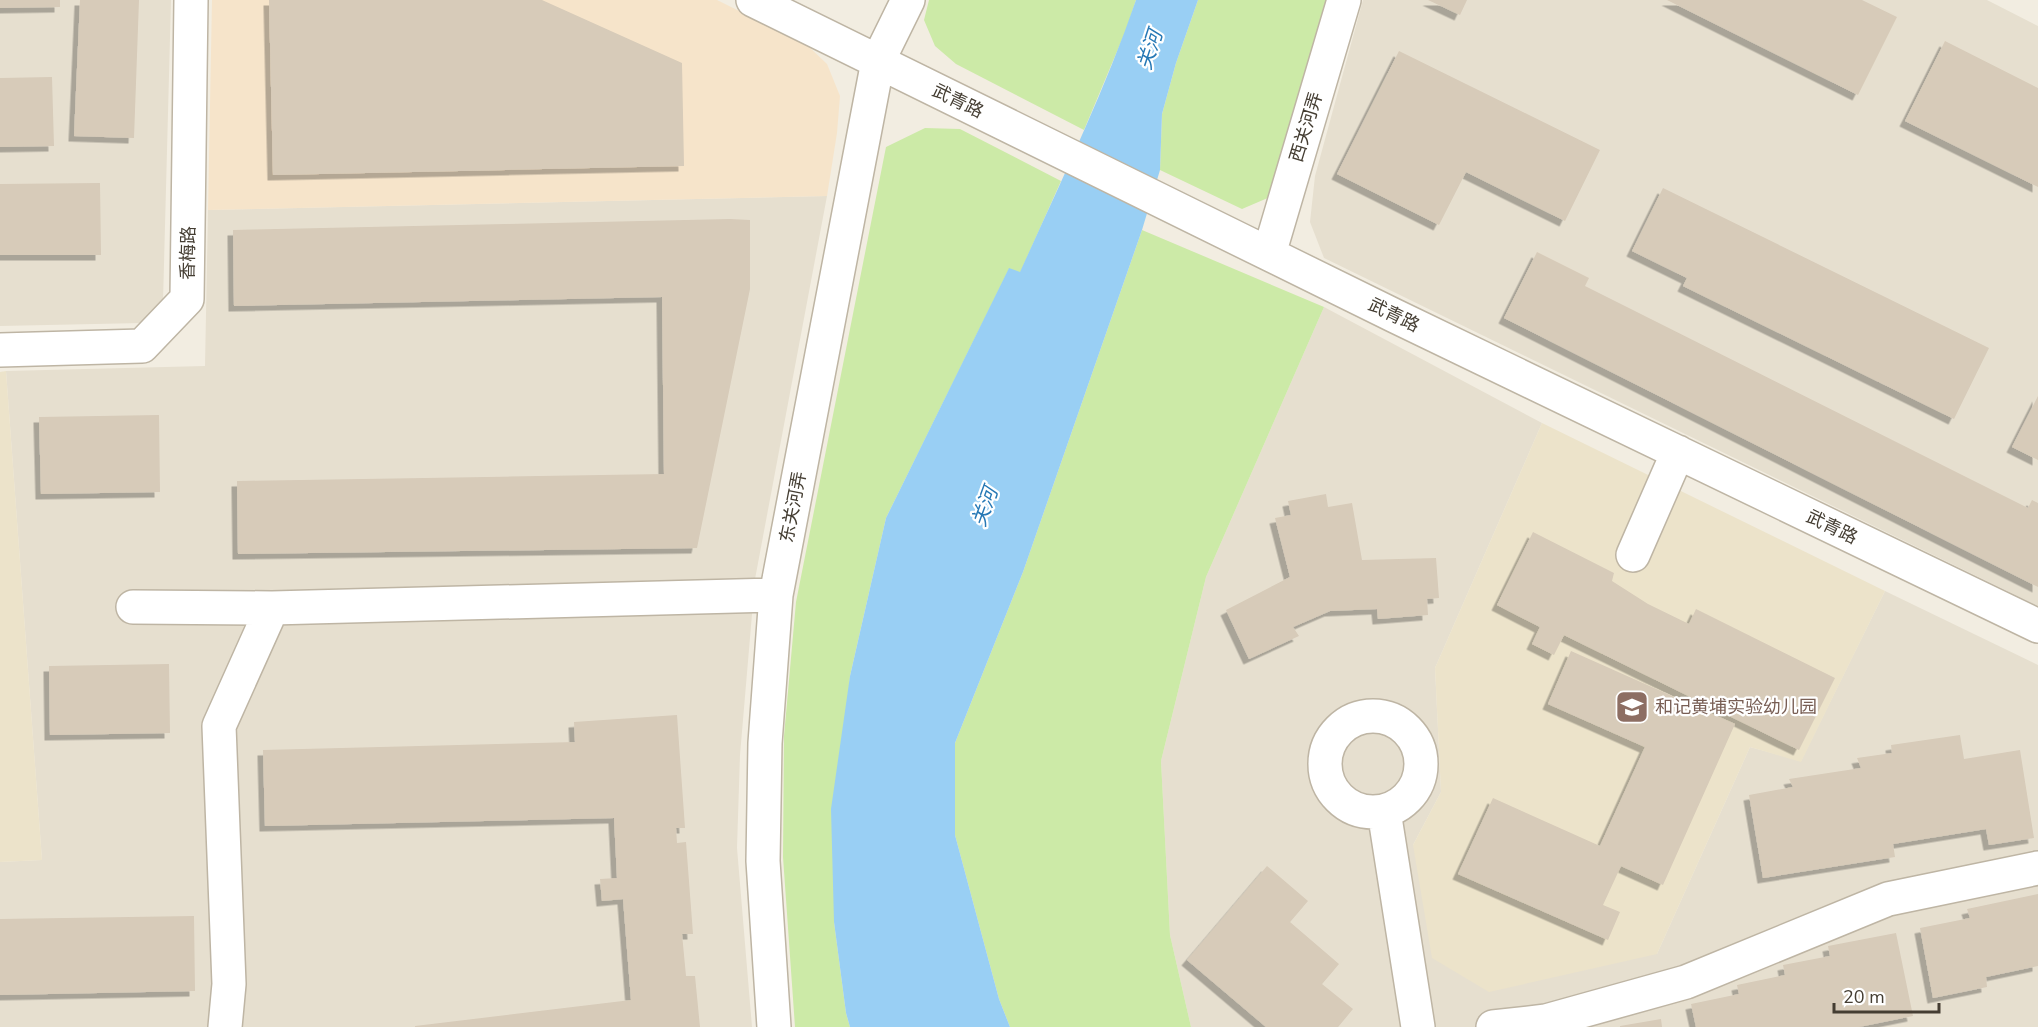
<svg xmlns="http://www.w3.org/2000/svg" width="2038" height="1027" font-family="'Nunito Sans','Noto Sans SC',sans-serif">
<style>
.residential{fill:#e6dfcf}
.commercial{fill:#f6e4ca}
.education{fill:#ece3ca}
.green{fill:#cceaa7}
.water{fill:#99cff4}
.building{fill:#d7cbb9;filter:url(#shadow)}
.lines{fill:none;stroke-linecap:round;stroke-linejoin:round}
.minor-casing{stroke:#beb5a4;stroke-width:36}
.minor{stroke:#fff;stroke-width:33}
.labels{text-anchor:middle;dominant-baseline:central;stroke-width:4.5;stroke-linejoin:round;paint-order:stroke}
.street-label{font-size:18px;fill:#443d32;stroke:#fff}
.education-label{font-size:18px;fill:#785e54;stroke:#fff;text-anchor:start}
.water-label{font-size:20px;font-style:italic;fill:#2678b5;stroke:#fff}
</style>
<defs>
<filter id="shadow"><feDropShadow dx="-5.5" dy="5.5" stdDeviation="0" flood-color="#0004"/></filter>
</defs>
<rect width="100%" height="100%" fill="#f2ede1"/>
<!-- residential -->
<path class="residential" d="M 0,0 L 171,0 L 163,302 L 142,323 L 0,326 Z
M 1363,0 L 1987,0 L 2038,26 L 2038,606 L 1324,258 L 1310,222 L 1315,176 Z
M 827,196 L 755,579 L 740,755 L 737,848 L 752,1027 L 0,1027 L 0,862 L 42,860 L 6,371 L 205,366 L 208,210 Z
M 1324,307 L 1542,423 L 1435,668 L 1441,792 L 1413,845 L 1657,954 L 1750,747 L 1801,761 L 1885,591 L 2038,665 L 2038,1027 L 1191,1027 L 1170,935 L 1161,761 L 1206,577 Z"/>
<!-- commercial -->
<path class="commercial" d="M 212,0 L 717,0 L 806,44 L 827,64 L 840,96 L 837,133 L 827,196 L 208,210 Z"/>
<!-- education -->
<path class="education" d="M 6,371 L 42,860 L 0,862 L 0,372 Z
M 1542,423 L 1885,591 L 1801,762 L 1750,747 L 1657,954 L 1489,992 L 1432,958 L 1413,845 L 1441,792 L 1435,668 Z"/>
<!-- green -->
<path class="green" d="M 929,0 L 1136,0 L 1126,30 L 1084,130 L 956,64 L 935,46 L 924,20 Z
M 1198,0 L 1329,0 L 1270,197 L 1242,209 L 1160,170 L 1162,114 L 1176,63 Z
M 925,128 L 960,129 L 1061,181 L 1020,273 L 1009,269 L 886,518 L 850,676 L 834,922 L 846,1013 L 850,1027 L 795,1027 L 783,857 L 784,736 L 796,602 L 886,147 Z
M 1142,230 L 1324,307 L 1206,577 L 1161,761 L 1170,935 L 1191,1027 L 1010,1027 L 999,999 L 955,835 L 955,743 L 1023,572 Z"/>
<!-- water -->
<path class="water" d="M 1136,0 L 1198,0 L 1176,63 L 1162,114 L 1160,170 L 1142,230 L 1023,572 L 955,743 L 955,835 L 999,999 L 1010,1027 L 850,1027 L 846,1013 L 834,922 L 831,809 L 850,676 L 886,518 L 1009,268 L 1020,272 C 1060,183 1104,93 1136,0 Z"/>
<!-- building -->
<path class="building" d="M 0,0 L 60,0 L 60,7 L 0,8 Z
M 80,0 L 139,0 L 134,138 L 74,136 Z
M 269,0 L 542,0 L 682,63 L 684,166 L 273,175 Z
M 1428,0 L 1467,0 L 1460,15 Z
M 1667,0 L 1862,0 L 1897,17 L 1858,95 Z
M 1945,41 L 2038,88 L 2038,187 L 1905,121 Z
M 1399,51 L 1600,150 L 1565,221 L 1466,172 L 1439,225 L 1337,174 Z
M 52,77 L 54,146 L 0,147 L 0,78 Z
M 100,183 L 101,255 L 0,255 L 0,184 Z
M 1663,188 L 1989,348 L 1954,419 L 1683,286 L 1687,278 L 1632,251 Z
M 730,219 L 750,220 L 750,289 L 697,548 L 238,554 L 237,481 L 664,474 L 662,297 L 234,306 L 233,230 Z
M 1537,252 L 1589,278 L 1585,286 L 2028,508 L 2032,500 L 2038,503 L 2038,587 L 1504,318 Z
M 2038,396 L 2038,460 L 2012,447 Z
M 159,415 L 160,492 L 41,494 L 39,417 Z
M 1326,494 L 1328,507 L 1352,503 L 1362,560 L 1436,558 L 1439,598 L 1427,599 L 1428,615 L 1378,619 L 1377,609 L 1330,611 L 1293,627 L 1299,636 L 1249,659 L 1226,610 L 1290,577 L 1275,518 L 1291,515 L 1288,501 Z
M 1533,532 L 1614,573 L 1612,581 L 1648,604 L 1689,624 L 1696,609 L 1835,678 L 1799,750 L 1564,635 L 1554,655 L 1532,644 L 1540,627 L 1497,605 Z
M 1571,651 L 1735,724 L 1663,885 L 1621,866 L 1603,905 L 1620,912 L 1608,940 L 1458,874 L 1493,798 L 1600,846 L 1645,747 L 1548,704 Z
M 169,664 L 170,733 L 50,735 L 49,666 Z
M 677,715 L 685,828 L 676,828 L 677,843 L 686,842 L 693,934 L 682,934 L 686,976 L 695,976 L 700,1027 L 415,1027 L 415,1026 L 631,1000 L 623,899 L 602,901 L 600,879 L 617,878 L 614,818 L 265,826 L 263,750 L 575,742 L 574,722 Z
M 1960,735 L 1964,759 L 2020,750 L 2034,838 L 1989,845 L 1986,829 L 1893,844 L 1895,857 L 1763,878 L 1749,795 L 1793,787 L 1789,779 L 1861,768 L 1857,758 L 1892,753 L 1891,745 Z
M 1267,866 L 1308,901 L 1290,922 L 1339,964 L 1322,984 L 1353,1009 L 1338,1027 L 1266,1027 L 1187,960 Z
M 2038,894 L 2038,966 L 1986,977 L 1987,987 L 1933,998 L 1920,928 L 1970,918 L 1967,909 Z
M 194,916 L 195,991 L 0,995 L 0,919 Z
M 1896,933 L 1913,1016 L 1859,1027 L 1696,1027 L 1691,1004 L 1739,994 L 1737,985 L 1785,975 L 1783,965 L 1830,956 L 1828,946 Z
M 1661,1019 L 1662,1027 L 1620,1027 L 1620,1026 Z"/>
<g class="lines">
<!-- minor casing -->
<g class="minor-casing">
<path id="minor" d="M 753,0 L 1395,316 L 2038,626
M 1269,254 L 1344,0
M 0,350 L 142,346 L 187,299 L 191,0
M 1633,555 L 1678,452
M 133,607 L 272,608
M1325 764a48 48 0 1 1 96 0a48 48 0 1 1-96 0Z
M 1384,811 L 1418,1027
M 225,1027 L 229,984 L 219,726 L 272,608 L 776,595
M 774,1027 L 763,861 L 765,743 L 776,595 L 878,61 L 908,0
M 1493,1027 L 1546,1021 L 1686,982 L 1888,899 L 2038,868"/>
</g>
<!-- minor -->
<use href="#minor" class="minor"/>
</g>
<!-- icons -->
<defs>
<g id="school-square" transform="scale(1.725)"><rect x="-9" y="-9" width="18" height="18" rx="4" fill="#8d6e63" stroke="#fff"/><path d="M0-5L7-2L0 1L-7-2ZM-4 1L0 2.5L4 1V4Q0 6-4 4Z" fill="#fff"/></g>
</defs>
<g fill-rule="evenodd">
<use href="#school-square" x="1632" y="707"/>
</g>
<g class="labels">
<!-- street labels -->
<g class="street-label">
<text transform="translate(958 101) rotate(26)">武青路</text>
<text transform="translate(1306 127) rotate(-73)">西关河弄</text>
<text transform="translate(188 253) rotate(-89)">香梅路</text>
<text transform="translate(1394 315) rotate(26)">武青路</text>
<text transform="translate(793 507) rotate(-79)">东关河弄</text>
<text transform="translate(1832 527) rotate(26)">武青路</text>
</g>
<!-- education labels -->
<g class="education-label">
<text x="1655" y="707">和记黄埔实验幼儿园</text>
</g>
<!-- water labels -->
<g class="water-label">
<text transform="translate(1150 50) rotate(-72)">关河</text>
<text transform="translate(985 507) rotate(-70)">关河</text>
</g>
</g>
<!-- scale -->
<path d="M1834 1003v9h105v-9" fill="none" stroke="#443d32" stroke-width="3"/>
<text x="1843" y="1003" font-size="18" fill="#443d32" stroke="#ffffff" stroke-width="4.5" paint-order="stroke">20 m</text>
</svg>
